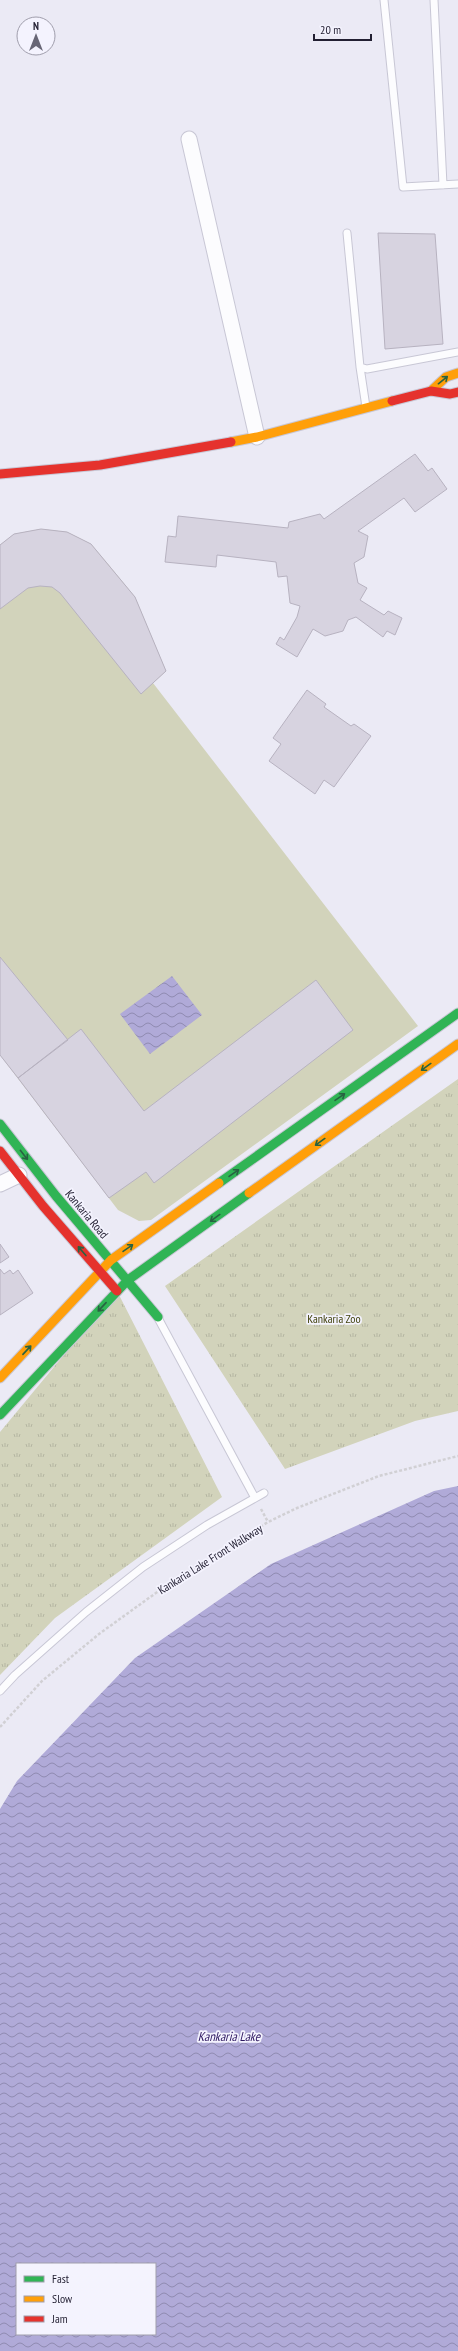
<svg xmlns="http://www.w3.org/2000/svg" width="458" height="2351" font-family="'PT Sans Narrow',sans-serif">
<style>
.grass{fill:url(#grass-tufts)}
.pitch{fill:#d2d3bb}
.water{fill:url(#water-waves);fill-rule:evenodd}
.building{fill:#d7d3e0;stroke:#b7b2c0}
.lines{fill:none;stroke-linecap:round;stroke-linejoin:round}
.lane-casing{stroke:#c8c7d5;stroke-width:9}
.street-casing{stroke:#c8c7d5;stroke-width:17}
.fast-casing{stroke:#c8c7d5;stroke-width:11}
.slow-casing{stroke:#c8c7d5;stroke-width:11}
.jam-casing{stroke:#c8c7d5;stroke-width:11}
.path{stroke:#d1d0d4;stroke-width:2.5;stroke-dasharray:3 2;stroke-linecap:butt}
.lane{stroke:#fcfcfe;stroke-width:7}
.street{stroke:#fcfcfe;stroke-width:15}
.fast{stroke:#30b455;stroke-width:9}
.slow{stroke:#ff9f0a;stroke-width:9}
.jam{stroke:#e5322d;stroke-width:9}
.oneway{stroke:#286242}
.labels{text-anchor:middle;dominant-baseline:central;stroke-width:3.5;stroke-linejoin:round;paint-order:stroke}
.street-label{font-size:12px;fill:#221f32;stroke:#f4f3fe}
.park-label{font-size:12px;fill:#42430d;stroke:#f4f3fe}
.water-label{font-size:13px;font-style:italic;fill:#2d1760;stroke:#f4f3fe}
</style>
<defs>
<pattern id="grass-tufts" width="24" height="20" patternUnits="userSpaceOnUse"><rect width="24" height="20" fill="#d2d3bb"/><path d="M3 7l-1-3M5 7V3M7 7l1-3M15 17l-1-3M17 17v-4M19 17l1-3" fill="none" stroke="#b4b5a1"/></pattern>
<pattern id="water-waves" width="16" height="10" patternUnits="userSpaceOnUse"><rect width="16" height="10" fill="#b0aad8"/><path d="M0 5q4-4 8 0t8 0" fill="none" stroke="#8f8ab0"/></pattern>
</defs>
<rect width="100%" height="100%" fill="#ebeaf5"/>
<!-- grass -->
<path class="grass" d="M 458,1079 L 458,1411 L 415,1421 L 285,1469 L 165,1286 Z
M 117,1291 L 222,1497 L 55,1618 L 0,1675 L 0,1432 Z"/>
<!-- pitch -->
<path class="pitch" d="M 41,529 L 67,532 L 91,544 L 108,564 L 135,597 L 166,671 L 153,683 L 418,1026 L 151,1220 L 139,1221 L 118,1210 L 0,1055 L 0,545 L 14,534 Z"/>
<!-- water -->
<path class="water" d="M 172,976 L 202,1015 L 150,1054 L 120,1014 Z
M 458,1486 L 458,2351 L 0,2351 L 0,1809 L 17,1781 L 135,1658 L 271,1564 L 434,1491 ZM 17,2264 L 155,2264 L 155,2334 L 17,2334 Z"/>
<!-- building -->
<path class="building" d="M 378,233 L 435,234 L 443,344 L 385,349 Z
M 415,454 L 428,471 L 432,468 L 447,489 L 415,512 L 404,498 L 358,531 L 368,536 L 364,557 L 354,563 L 358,583 L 367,588 L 360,600 L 384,615 L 388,611 L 402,618 L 395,635 L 387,631 L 383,637 L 356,617 L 348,620 L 343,631 L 325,636 L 313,629 L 297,657 L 276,644 L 280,637 L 284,640 L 297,617 L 300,606 L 290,603 L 287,576 L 278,577 L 276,562 L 217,555 L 216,567 L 165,562 L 168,536 L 176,537 L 178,516 L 288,528 L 289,522 L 320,514 L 324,519 Z
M 41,529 L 67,532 L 91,544 L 135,597 L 166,671 L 141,694 L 60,593 L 52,587 L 40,586 L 28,588 L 0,609 L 0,545 L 14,534 Z
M 307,690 L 326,704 L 324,707 L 351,726 L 354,724 L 371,736 L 334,787 L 324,780 L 315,794 L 269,761 L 281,744 L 273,738 Z
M 0,957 L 68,1040 L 18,1078 L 0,1055 Z
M 316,980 L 353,1030 L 154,1183 L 146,1172 L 109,1198 L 18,1078 L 81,1029 L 144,1111 Z
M 0,1244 L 9,1257 L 0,1263 Z
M 0,1269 L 4,1274 L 10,1270 L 13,1274 L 18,1270 L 33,1293 L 0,1315 Z"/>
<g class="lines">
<!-- lane casing -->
<g class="lane-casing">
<path id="lane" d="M 384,0 L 403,187 L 458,184
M 434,0 L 443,185
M 347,233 L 360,367 L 367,369 L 458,352
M 360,367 L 366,407
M 158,1318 L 255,1498
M 0,1691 L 15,1675 L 86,1612 L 143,1567 L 207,1525 L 264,1493"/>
</g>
<!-- street casing -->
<g class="street-casing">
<path id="street" d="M 189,139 L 257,437
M 0,1184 L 19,1175"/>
</g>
<!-- fast casing -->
<g class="fast-casing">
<path id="fast" d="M 0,1124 L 56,1196 L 158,1317
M 219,1183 L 458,1013
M 0,1415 L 128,1280 L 249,1193"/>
</g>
<!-- slow casing -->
<g class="slow-casing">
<path id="slow" d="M 431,391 L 446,377 L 458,373
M 231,442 L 257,437 L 392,401
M 249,1193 L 458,1044
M 0,1378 L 111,1260 L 219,1183"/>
</g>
<!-- jam casing -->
<g class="jam-casing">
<path id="jam" d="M 392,401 L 431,391 L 450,394 L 458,392
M 0,474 L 100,465 L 231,442
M 0,1151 L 43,1206 L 117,1291"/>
</g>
<!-- path -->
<path class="path" d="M 261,1509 L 268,1522
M 0,1727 L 42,1681 L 99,1634 L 160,1590 L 268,1522 L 297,1508 L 379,1476 L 458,1456"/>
<!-- lane -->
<use href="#lane" class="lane"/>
<!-- street -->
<use href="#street" class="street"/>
<!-- fast -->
<use href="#fast" class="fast"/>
<!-- slow -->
<use href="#slow" class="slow"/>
<!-- jam -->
<use href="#jam" class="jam"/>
</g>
<!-- one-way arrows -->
<defs><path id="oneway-shaft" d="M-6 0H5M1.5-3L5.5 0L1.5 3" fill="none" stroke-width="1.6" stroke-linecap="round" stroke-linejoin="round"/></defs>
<g class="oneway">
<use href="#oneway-shaft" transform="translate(443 380) rotate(-39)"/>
<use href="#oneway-shaft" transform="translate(426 1067) rotate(144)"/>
<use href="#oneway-shaft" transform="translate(340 1097) rotate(-35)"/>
<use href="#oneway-shaft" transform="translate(320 1142) rotate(144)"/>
<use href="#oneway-shaft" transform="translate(24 1155) rotate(52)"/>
<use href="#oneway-shaft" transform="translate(234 1173) rotate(-35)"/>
<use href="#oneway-shaft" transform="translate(215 1218) rotate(144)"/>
<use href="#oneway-shaft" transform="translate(128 1248) rotate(-35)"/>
<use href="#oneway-shaft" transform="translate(82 1251) rotate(-131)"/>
<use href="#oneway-shaft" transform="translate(102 1307) rotate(133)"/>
<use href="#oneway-shaft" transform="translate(27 1350) rotate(-47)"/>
</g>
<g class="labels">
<!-- street labels -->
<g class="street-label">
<text transform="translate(87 1214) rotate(50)">Kankaria Road</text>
<text transform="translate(210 1559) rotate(-32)">Kankaria Lake Front Walkway</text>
</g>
<!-- park labels -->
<g class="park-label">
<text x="334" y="1318">Kankaria Zoo</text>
</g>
<!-- water labels -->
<g class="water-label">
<text x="229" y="2036">Kankaria Lake</text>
</g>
</g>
<!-- legend -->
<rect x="16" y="2263" width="140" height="72" fill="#f4f3fe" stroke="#a09eac"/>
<rect x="24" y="2276" width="20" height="6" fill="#30b455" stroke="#a09eac"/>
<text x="52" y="2283" font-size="12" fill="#221f32">Fast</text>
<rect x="24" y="2296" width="20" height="6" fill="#ff9f0a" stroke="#a09eac"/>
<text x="52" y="2303" font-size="12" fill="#221f32">Slow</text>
<rect x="24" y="2316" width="20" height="6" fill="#e5322d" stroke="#a09eac"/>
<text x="52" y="2323" font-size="12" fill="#221f32">Jam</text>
<!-- north arrow -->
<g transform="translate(36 36)"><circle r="19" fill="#f4f3fe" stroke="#a09eac"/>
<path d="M0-3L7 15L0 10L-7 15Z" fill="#686676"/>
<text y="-6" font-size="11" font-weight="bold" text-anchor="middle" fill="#221f32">N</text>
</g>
<!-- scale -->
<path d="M314 34v6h57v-6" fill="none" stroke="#221f32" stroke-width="2"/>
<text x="320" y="34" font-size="12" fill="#221f32" stroke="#f4f3fe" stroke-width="3" paint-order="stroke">20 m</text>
</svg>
